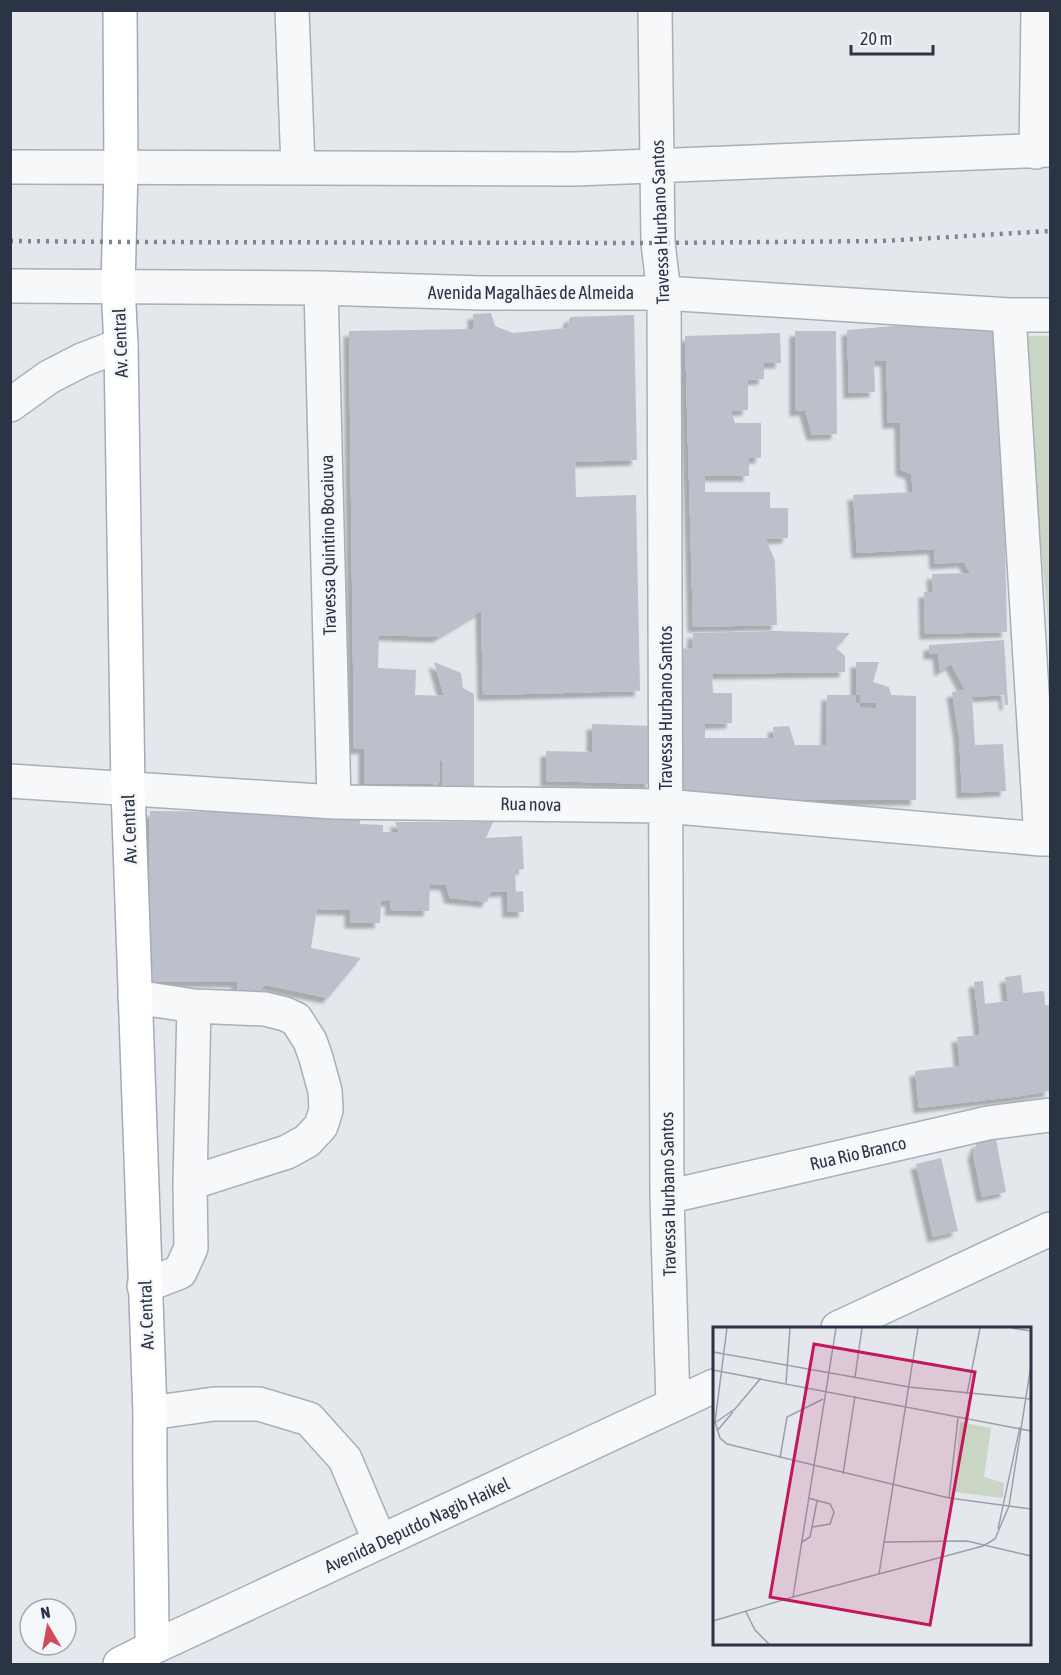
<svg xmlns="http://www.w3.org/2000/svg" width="1061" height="1675" font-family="'Asap Condensed',sans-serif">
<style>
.green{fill:#c9d6c5}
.building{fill:#bbc0ca;filter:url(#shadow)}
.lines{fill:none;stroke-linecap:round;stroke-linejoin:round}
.minor-casing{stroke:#a9aeb7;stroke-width:36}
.major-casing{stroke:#a3abb8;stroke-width:36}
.minor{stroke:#f7f8fa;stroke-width:33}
.major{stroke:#fff;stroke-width:33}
.rail{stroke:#7d8696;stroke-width:4.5;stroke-dasharray:3 6;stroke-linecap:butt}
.labels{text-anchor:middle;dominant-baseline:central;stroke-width:5;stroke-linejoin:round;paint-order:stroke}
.street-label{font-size:18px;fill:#2b3445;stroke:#f4f6f9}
.inset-road{fill:none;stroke:#9a9fa9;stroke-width:1.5}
.view{fill:#c2185b;fill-opacity:0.15;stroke:#c2185b;stroke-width:3}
.inset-edge{fill:none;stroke:#2b3445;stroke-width:3}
</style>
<defs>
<filter id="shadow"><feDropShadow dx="-5.5" dy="5.5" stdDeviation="1.5" flood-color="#0004"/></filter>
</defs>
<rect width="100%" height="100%" fill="#e4e7ec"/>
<!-- green -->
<path class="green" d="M 1021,336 L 1050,336 L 1050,641 Z"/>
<!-- building -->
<path class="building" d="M 491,313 L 495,326 L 513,333 L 567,328 L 570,317 L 634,315 L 637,460 L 575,462 L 576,497 L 636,495 L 640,691 L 483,695 L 481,611 L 438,637 L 379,635 L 378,668 L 416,670 L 415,695 L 444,696 L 434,662 L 461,673 L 463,688 L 474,694 L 474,787 L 442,787 L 442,761 L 440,761 L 440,783 L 364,784 L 364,748 L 354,749 L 349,331 L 473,329 L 473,314 Z
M 955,321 L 996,326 L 1002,412 L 1007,632 L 925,634 L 924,592 L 933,592 L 932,574 L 970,573 L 964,562 L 935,564 L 934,549 L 857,553 L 853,495 L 913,492 L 911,474 L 901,470 L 900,423 L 888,423 L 886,361 L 874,361 L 875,392 L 849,393 L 847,330 Z
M 795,331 L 836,331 L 837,434 L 812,435 L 805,410 L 795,411 Z
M 780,333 L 781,363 L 764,363 L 764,379 L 748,380 L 748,410 L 731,411 L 735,423 L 761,423 L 761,458 L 749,458 L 749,476 L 705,476 L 705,492 L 770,492 L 770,508 L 788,508 L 788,538 L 766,539 L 775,561 L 777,625 L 693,627 L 685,336 Z
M 776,631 L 850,633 L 836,648 L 845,656 L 845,672 L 712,674 L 713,693 L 732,693 L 732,723 L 705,724 L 705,738 L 774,738 L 773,727 L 789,726 L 795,745 L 826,745 L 827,695 L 856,695 L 855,703 L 860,703 L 860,708 L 876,708 L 876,703 L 860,703 L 860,695 L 856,695 L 856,662 L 879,662 L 873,682 L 889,687 L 891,695 L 916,696 L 916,800 L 668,800 L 678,648 L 692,649 L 693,633 Z
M 1004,640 L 1008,705 L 1005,705 L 1004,695 L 972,697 L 975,745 L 1003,744 L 1006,791 L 962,793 L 959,736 L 952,692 L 965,690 L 951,664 L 940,671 L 938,654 L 929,654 L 929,645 Z
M 592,724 L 653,726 L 651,784 L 546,781 L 546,751 L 592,752 Z
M 150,811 L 360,813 L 360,824 L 383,825 L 383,832 L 399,832 L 395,822 L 493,822 L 486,838 L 522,836 L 524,869 L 515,870 L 516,892 L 523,891 L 524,912 L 508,912 L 507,891 L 491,892 L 487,902 L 450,898 L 446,885 L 430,884 L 429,911 L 390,910 L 391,901 L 381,901 L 380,923 L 350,923 L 350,910 L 317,909 L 311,948 L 361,958 L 328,998 L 265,985 L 251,997 L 237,997 L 237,982 L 148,981 Z
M 1021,975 L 1023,993 L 1044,991 L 1045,1005 L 1050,1005 L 1050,1091 L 1021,1096 L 919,1108 L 915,1071 L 960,1066 L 957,1037 L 980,1035 L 974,982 L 983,981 L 985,1004 L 1008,1001 L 1005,977 Z
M 996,1139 L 1006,1192 L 982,1197 L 973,1154 L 977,1143 Z
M 941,1158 L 958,1231 L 933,1237 L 916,1164 Z"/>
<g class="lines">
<!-- minor casing -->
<g class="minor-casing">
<path id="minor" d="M 292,10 L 298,167
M 655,10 L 658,243 L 664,293 L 667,1197 L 673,1405
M 1036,152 L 1038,10
M 10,167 L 575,169 L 1050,150
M 10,286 L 321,288 L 482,293 L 664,293 L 1009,315 L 1050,315
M 321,288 L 334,802
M 1009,315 L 1041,839
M 10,405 L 49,377 L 82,360 L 121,345
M 10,781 L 334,802 L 665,806 L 1041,839 L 1050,839
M 135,997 L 194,1006 L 265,1009 L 285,1014 L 296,1019 L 310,1041 L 316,1058 L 325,1091 L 326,1110 L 321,1126 L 307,1141 L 287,1152 L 190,1183
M 667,1197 L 988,1123 L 1050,1115
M 144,1286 L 180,1272 L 191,1248 L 190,1183 L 194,1006
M 838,1328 L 1050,1229
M 150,1413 L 214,1404 L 259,1404 L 309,1419 L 345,1459 L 380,1542
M 152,1648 L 714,1386"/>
</g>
<!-- major casing -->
<g class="major-casing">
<path id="major" d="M 120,1664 L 152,1648 C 152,1570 149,1492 150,1413 L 128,789 L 121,345 L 118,287 L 121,168 L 120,10"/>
</g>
<!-- minor -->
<use href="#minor" class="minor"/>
<!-- major -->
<use href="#major" class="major"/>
<!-- rail -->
<path class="rail" d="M 10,241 L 120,242 L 658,243 L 882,241 L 1050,231"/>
</g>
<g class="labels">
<!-- street labels -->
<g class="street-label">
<text transform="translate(660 222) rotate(-92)">Travessa Hurbano Santos</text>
<text x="531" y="292">Avenida Magalhães de Almeida</text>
<text transform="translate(120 343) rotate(-92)">Av. Central</text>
<text transform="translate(328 545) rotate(-91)">Travessa Quintino Bocaiuva</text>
<text transform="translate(665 708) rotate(-90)">Travessa Hurbano Santos</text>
<text transform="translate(531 804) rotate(1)">Rua nova</text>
<text transform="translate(129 829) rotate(-92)">Av. Central</text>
<text transform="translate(858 1153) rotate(-13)">Rua Rio Branco</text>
<text transform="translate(668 1194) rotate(-91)">Travessa Hurbano Santos</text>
<text transform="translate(146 1315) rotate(-92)">Av. Central</text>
<text transform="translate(417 1525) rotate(-25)">Avenida Deputdo Nagib Haikel</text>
</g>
</g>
<!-- overview -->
<g transform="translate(713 1327)">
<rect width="318" height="318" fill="#e4e7ec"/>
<path d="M 247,95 L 278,101 L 271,150 L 291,156 L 290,171 L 241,165 Z" fill="#c9d6c5"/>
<path class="inset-road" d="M 14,1 L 2,95 L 7,111 L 14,117 L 236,171 L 318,182M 299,1 L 318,4M 0,25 L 196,60 L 318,72M 0,43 L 318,104M 142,50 L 149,1M 73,56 L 77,1M 254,67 L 267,1M 0,97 L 22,82 L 48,51M 4,104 L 20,85M 67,131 L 74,90 L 110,72M 130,147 L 142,69M 95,171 L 117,177 L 121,185 L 117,197 L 99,200M 236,171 L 245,91M 285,202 L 307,100M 89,215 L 97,210 L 104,174M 170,215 L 254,214 L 318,229M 166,247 L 205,1M 80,270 L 270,219 L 282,212 L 296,179 L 318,38M 33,285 L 42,303 L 56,317M 0,294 L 80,270 L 123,1"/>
<path class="view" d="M 101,17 L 262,45 L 217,298 L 57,270 Z"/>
<rect width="318" height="318" class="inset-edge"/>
</g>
<!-- border -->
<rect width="1061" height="1675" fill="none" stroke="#2b3445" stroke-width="24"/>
<!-- north arrow -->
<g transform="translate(48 1627) rotate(350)"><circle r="28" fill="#f4f6f9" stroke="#a4a8b1" stroke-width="1.5"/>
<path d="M0-4.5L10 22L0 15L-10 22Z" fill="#d1495b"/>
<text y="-9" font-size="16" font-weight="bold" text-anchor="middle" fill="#2b3445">N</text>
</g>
<!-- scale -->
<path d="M851 45v9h82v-9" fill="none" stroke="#2b3445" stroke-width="3"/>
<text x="860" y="45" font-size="18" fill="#2b3445" stroke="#f4f6f9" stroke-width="4.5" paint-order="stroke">20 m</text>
</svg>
